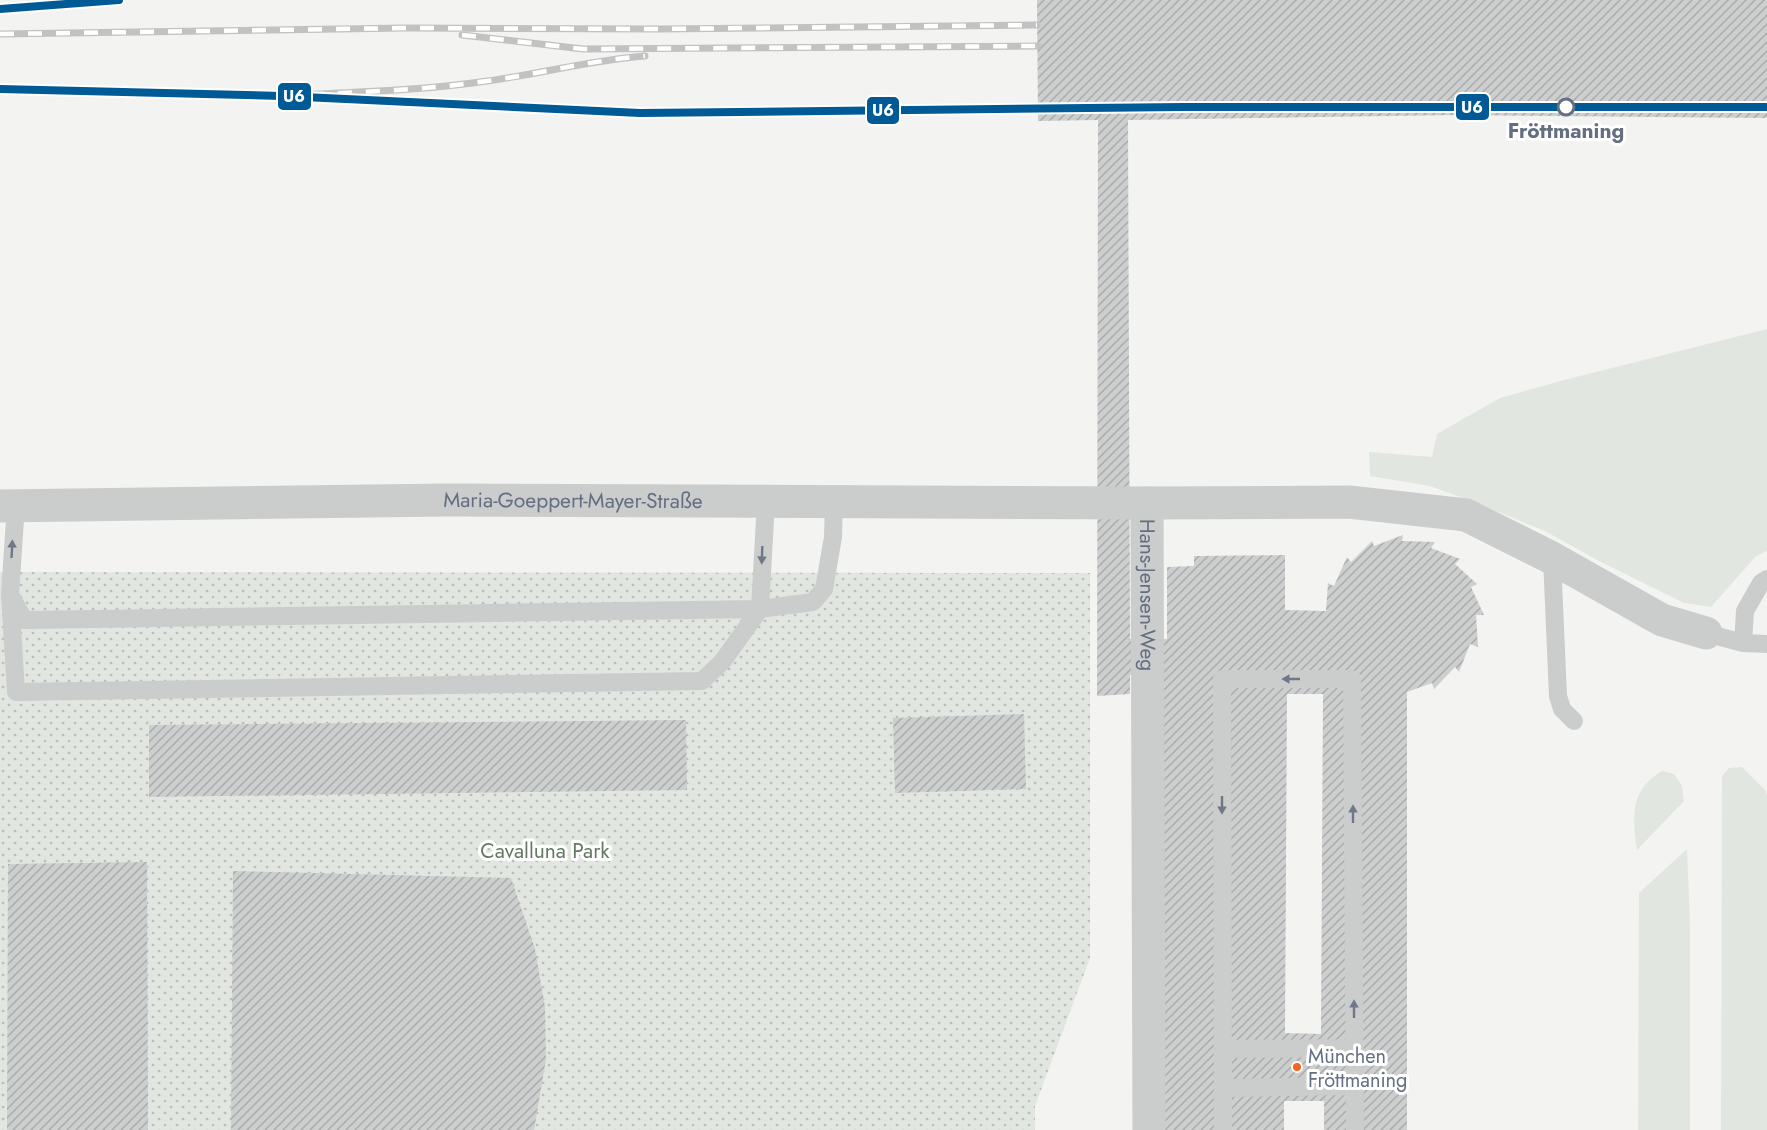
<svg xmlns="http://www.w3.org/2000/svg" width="1767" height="1130" font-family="Jost,sans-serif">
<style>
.green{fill:#e2e6e0}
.park{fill:url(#park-dots)}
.building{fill:url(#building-hatch);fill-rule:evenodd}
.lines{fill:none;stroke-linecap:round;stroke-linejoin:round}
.lane{stroke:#cbcccc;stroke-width:18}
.street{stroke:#cbcccc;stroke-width:33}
.rail-casing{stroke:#c1c2c2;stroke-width:7}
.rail{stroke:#fff;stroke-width:4.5;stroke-dasharray:14;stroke-linecap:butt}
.metro-1-casing{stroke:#fff;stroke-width:12}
.metro-1{stroke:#005a96;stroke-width:8}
.oneway{fill:#6e7888}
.stop-dot{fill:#fff;stroke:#646f81;stroke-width:3}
.bus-dot{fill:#f26522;stroke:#fff;stroke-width:2}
.labels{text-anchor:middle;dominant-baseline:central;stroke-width:6;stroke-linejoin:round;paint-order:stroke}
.bus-label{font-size:20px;fill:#646f81;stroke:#fff;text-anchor:start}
.stop-label{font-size:21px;font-weight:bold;fill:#646f81;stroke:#fff}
.street-label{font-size:21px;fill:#646f81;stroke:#fff}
.park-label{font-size:21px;fill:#647863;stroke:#fff}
.line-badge{stroke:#fff;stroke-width:2}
.badge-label{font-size:16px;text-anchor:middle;font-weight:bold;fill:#fff}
</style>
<defs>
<pattern id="park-dots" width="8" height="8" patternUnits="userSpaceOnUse" patternTransform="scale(1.5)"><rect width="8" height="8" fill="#e2e6e0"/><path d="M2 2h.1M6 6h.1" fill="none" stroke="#bbbfbb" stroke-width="1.8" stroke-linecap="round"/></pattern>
<pattern id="building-hatch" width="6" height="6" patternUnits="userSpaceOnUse" patternTransform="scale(1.5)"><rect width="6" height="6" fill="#cdcece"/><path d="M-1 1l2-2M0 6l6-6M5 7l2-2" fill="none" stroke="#aaabad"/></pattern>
</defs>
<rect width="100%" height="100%" fill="#f3f3f1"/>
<!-- green -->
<path class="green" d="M 1767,329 L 1767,551 L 1756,556 L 1711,607 L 1684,603 L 1597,560 L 1545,531 L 1479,504 L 1430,486 L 1370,476 L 1369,452 L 1432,457 L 1437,434 L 1500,398 L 1564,380 Z
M 1742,767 L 1765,790 L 1767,795 L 1767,1130 L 1721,1130 L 1722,776 L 1729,768 Z
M 1662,771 L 1674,774 L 1682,786 L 1684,801 L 1637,850 C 1632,816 1630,790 1662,771 Z
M 1687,849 L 1690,925 L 1690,1130 L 1638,1130 L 1639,893 Z"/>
<!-- park -->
<path class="park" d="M 0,572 L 1090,573 L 1090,958 L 1035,1106 L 1035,1130 L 0,1130 Z"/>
<!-- building -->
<path class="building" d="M 1037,0 L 1767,0 L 1767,118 L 1455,115 L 1128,120 L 1130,639 L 1167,639 L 1167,567 L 1194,566 L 1194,556 L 1285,555 L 1285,610 L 1326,611 L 1328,583 L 1334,586 L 1347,557 L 1351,562 L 1372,541 L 1374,546 L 1403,535 L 1402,541 L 1435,542 L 1431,548 L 1460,559 L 1455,564 L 1477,584 L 1471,587 L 1484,615 L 1476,615 L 1478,647 L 1470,644 L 1459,672 L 1455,667 L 1434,689 L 1432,683 L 1407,692 L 1407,1130 L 1324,1130 L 1324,1101 L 1284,1101 L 1284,1130 L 1160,1130 L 1158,675 L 1130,675 L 1130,694 L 1097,696 L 1098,120 L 1038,121 ZM 1287,694 L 1323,694 L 1321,1034 L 1285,1033 Z
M 1024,714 L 1026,789 L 895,793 L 893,718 Z
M 686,720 L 687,790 L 149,797 L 149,725 Z
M 147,862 L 148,1130 L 7,1130 L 8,864 Z
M 233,871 L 511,878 L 535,949 L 545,1007 L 546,1059 L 534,1130 L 231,1130 Z"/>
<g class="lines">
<!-- lane -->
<path class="lane" d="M 16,505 L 10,594 L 16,692 L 702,681 L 722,662 L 760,609 L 766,501
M 1552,558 L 1558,696 L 1562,709 L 1574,721
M 12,598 L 24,620 L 760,609 L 813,602 L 824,589 L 833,537 L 834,502
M 1706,633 L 1743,643 L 1767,644
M 1743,643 L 1745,611 L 1761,583 L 1767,579
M 1222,1049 L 1354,1048
M 1223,1088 L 1355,1086
M 1223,1130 L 1222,679 L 1352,679 L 1355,1130"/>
<!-- street -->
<g class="street">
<path id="s1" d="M 1147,503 L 1149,1130"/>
<path id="s2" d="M 0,506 L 447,500 L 1147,503 L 1349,502 L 1466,515 L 1552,558 L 1662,620 L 1706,633"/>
</g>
<!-- rail casing -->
<g class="rail-casing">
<path id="rail" d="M 0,34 L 406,28 L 659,29 L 1037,25
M 462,35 L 583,49 L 1038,46
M 282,96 C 350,92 419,91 487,81 C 540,74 591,60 645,56"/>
</g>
<!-- rail -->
<use href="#rail" class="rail"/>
<!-- metro-1 casing -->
<g class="metro-1-casing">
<path id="metro-1" d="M 0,9 L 119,0
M 0,89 L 282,96 L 640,113 L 1183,107 L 1767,107"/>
</g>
<!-- metro-1 -->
<use href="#metro-1" class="metro-1"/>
</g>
<!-- one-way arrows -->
<defs><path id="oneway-solid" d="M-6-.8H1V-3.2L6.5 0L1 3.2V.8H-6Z" transform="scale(1.5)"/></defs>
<g class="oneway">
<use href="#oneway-solid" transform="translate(12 549) rotate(-87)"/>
<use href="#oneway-solid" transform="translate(762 555) rotate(92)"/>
<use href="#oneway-solid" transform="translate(1291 679) rotate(-180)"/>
<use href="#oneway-solid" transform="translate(1222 805) rotate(90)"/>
<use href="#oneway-solid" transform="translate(1353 814) rotate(-90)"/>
<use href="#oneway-solid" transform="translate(1354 1009) rotate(-90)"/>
</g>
<!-- markers -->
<circle class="stop-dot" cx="1566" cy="107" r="8"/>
<circle class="bus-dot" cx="1297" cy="1067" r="5"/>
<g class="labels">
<!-- bus labels -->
<g class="bus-label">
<text x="1308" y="1056">München<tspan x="1308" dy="24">Fröttmaning</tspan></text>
</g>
<!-- stop labels -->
<g class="stop-label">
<text x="1566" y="131">Fröttmaning</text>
</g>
<!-- street labels -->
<g class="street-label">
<text stroke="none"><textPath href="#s2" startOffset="573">Maria-Goeppert-Mayer-Straße</textPath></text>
<text stroke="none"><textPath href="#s1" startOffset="92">Hans-Jensen-Weg</textPath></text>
</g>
<!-- park labels -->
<g class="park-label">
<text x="545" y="851">Cavalluna Park</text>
</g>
</g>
<g class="line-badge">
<rect x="277" y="82" width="35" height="29" rx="6" fill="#005a96"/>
<rect x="1455" y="93" width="35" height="28" rx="6" fill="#005a96"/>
<rect x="866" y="96" width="34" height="29" rx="6" fill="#005a96"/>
</g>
<g class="badge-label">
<text x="294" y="102">U6</text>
<text x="1472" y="113">U6</text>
<text x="883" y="116">U6</text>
</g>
</svg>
